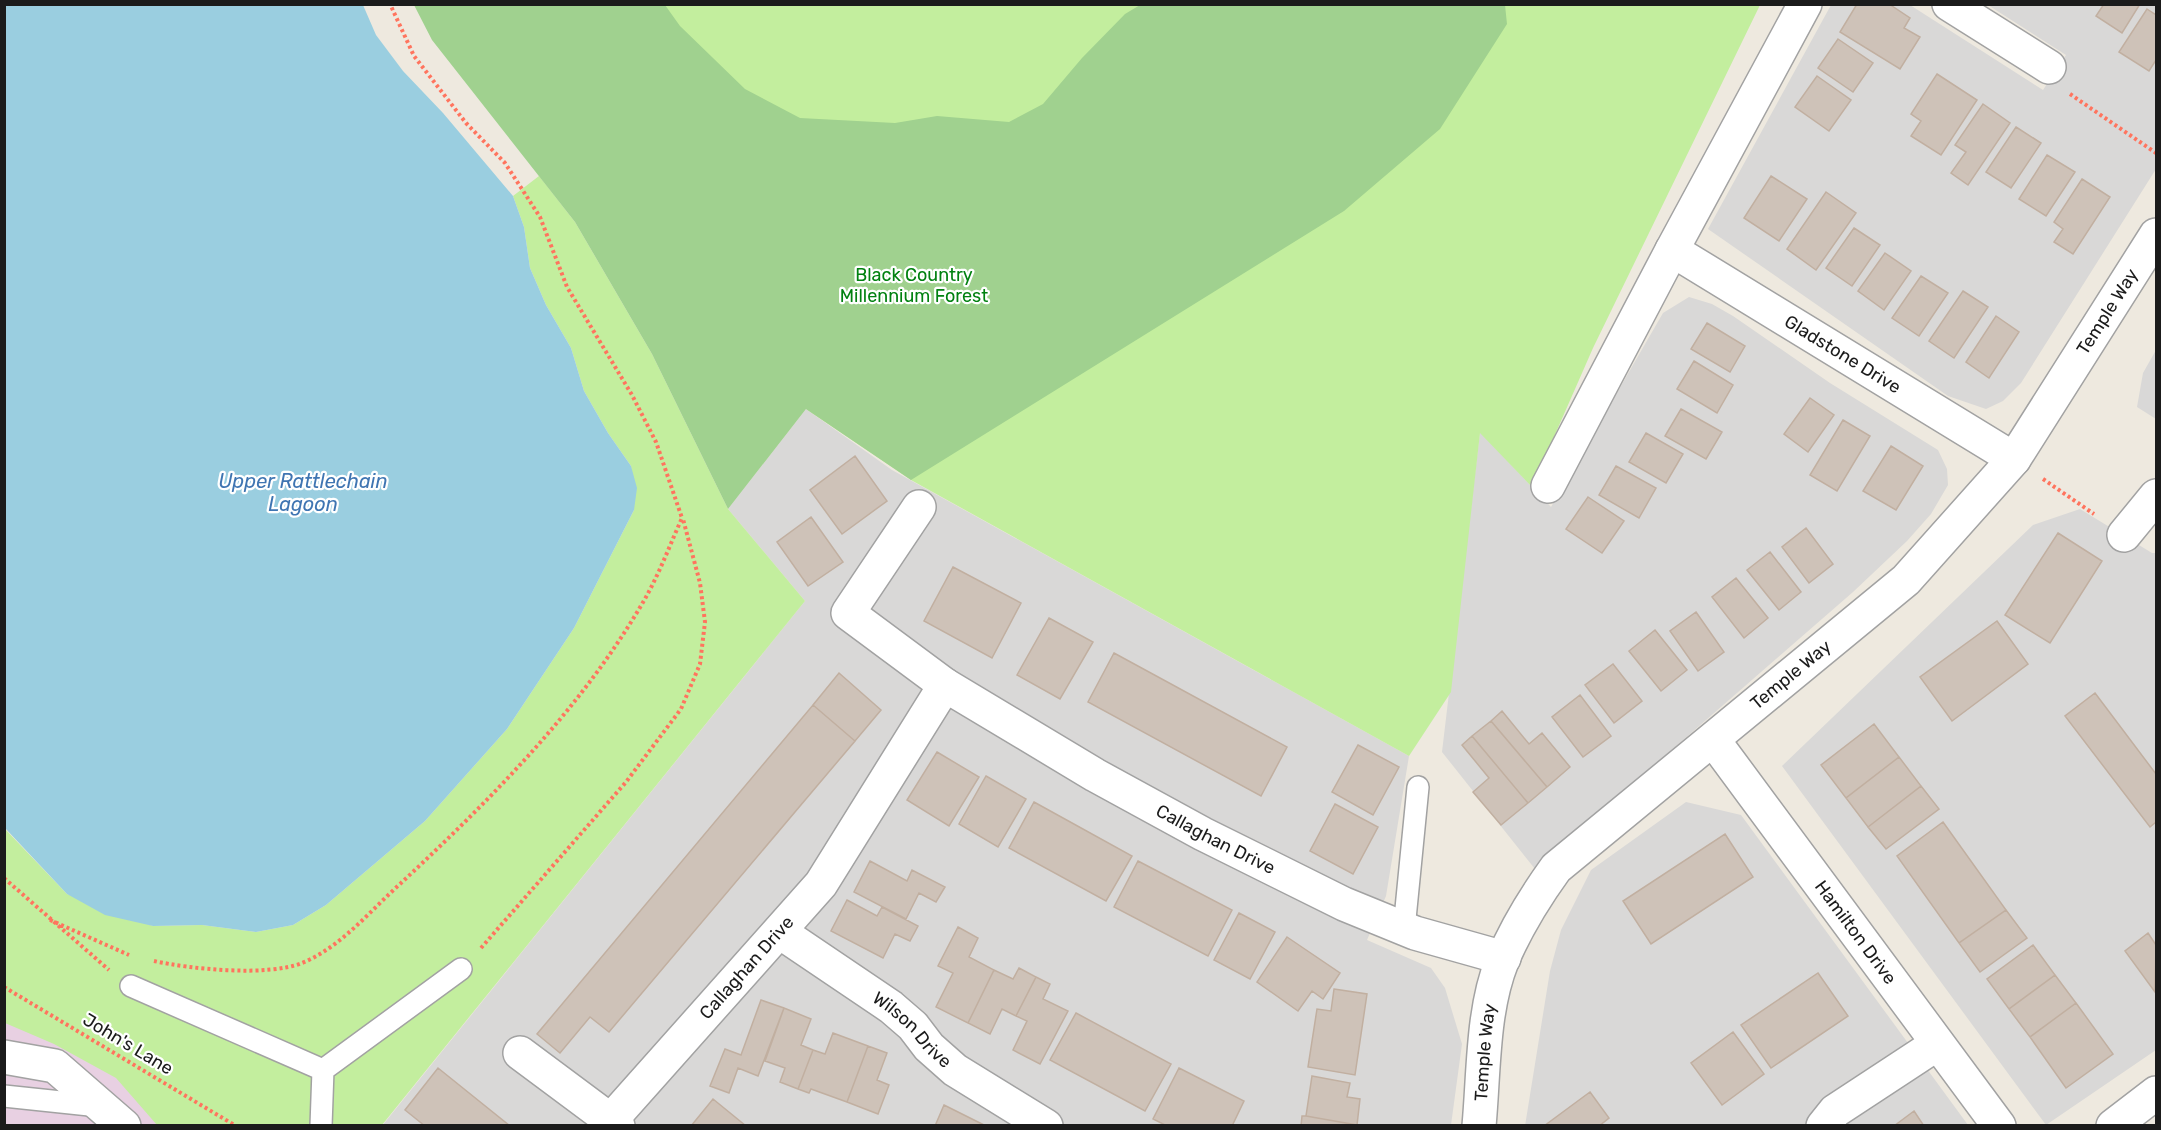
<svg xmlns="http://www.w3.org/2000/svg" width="2161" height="1130" font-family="Rubik,sans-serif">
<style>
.residential{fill:#d9d8d7}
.industrial{fill:#e8d0e2}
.grass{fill:#c3ee9e}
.forest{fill:#a0d18f}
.water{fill:#9acee0}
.building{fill:#cec2b8;stroke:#c1afa0;stroke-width:1.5}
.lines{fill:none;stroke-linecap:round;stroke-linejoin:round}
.service-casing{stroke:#a2a2a2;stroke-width:24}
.minor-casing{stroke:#a2a2a2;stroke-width:36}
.path{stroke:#ff745e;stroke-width:4;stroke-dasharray:3 3;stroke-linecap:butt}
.service{stroke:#fff;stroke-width:21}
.minor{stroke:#fff;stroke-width:33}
.labels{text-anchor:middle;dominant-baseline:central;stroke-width:4.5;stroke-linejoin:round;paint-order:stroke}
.park-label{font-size:18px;fill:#018110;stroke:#fff}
.street-label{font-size:18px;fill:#1b1b1b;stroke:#fff}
.water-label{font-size:20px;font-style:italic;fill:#3f75b2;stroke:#fff}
</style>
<rect width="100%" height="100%" fill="#eee9df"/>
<!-- residential -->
<path class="residential" d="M 1831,5 L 1910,5 L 2043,90 L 2066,55 L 1988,5 L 2156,5 L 2156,169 L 2021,383 L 2003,401 L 1986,409 L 1948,396 L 1708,229 Z
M 1689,297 L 1712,304 L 1733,316 L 1830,383 L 1938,450 L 1947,469 L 1948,485 L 1931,514 L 1907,541 L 1853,592 L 1535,869 L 1442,752 L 1480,432 L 1551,507 L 1663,313 Z
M 2156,350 L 2156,419 L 2137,407 L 2143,373 Z
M 806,409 L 892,470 L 1409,756 L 1386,896 L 1367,940 L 1431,968 L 1445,988 L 1462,1044 L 1451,1125 L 382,1126 L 805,601 L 728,509 Z
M 2080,509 L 2152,553 L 2156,553 L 2156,1050 L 2046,1125 L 1782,766 L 2033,525 Z
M 1686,802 L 1741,815 L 1968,1125 L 1525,1126 L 1550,971 L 1561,930 L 1591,870 Z"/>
<!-- industrial -->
<path class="industrial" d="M 4,1006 L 206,1125 L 5,1125 Z"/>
<!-- grass -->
<path class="grass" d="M 480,5 L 1760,5 L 1593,348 L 1532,487 L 1480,433 L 1451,692 L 1409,756 L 911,480 L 806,409 Z
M 539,176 L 575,222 L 652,354 L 728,509 L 805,601 L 382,1125 L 157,1125 L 116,1078 L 54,1044 L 5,1023 L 4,828 L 67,894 L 153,926 L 202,925 L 256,932 L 293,925 L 326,905 L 425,821 L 507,729 L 574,628 L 634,510 L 631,466 L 608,433 L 584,391 L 571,348 L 546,305 L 530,268 L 524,227 L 513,196 Z"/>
<!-- forest -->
<path class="forest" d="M 414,5 L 665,5 L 680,26 L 745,89 L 800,118 L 895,123 L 937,116 L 1009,122 L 1043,104 L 1082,58 L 1125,14 L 1140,5 L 1505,5 L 1507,24 L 1440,129 L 1344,211 L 911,480 L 806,409 L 728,509 L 652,354 L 575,222 L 432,40 Z"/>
<!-- water -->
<path class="water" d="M 5,4 L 363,5 L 376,35 L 403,71 L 443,113 L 513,196 L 524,227 L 530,268 L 546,305 L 571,348 L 584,391 L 608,433 L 631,466 L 637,488 L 634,510 L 574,628 L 507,729 L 425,821 L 326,905 L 293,925 L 256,932 L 202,925 L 153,926 L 105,915 L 67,894 L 5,828 Z"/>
<!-- building -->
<path class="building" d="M 1857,4 L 1889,4 L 1910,18 L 1904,28 L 1920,37 L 1900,69 L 1840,32 Z
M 2104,4 L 2140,4 L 2122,33 L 2096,16 Z
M 2147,9 L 2156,15 L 2156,60 L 2149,71 L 2119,52 Z
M 1838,39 L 1873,63 L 1853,92 L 1818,68 Z
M 1937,74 L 1977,100 L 1941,155 L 1911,136 L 1921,121 L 1911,114 Z
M 1817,76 L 1851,100 L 1829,131 L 1795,107 Z
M 1983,104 L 2010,123 L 1968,185 L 1951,173 L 1966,152 L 1955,145 Z
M 2016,127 L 2041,143 L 2011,188 L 1986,172 Z
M 2047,155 L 2075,172 L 2046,216 L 2019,199 Z
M 1771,176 L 1807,199 L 1779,241 L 1744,218 Z
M 2082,179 L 2110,197 L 2073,254 L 2054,242 L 2063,229 L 2054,222 Z
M 1826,192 L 1856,213 L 1816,270 L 1787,249 Z
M 1854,228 L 1880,245 L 1852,286 L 1826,268 Z
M 1885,253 L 1911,271 L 1884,310 L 1858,291 Z
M 1921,276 L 1948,293 L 1919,336 L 1892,318 Z
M 1963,291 L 1988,307 L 1954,358 L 1929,341 Z
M 1996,316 L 2019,332 L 1989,378 L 1966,362 Z
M 1707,323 L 1745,346 L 1730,372 L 1691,349 Z
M 1694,361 L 1733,385 L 1717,413 L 1677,389 Z
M 1810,398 L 1834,415 L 1808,452 L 1784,434 Z
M 1681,409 L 1722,432 L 1706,459 L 1665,436 Z
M 1843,420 L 1870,436 L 1837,491 L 1810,475 Z
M 1646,433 L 1683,454 L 1666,483 L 1629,462 Z
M 1891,446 L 1923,466 L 1896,510 L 1863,491 Z
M 855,456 L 887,501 L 842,534 L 810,490 Z
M 1616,466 L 1656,488 L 1639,518 L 1599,495 Z
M 1588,497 L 1624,521 L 1602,553 L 1566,529 Z
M 811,517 L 843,562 L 808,586 L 777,542 Z
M 1806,528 L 1833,564 L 1809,583 L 1782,547 Z
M 2058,533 L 2102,561 L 2050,643 L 2005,615 Z
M 1770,552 L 1801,592 L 1779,610 L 1747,570 Z
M 953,567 L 1021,603 L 992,658 L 924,621 Z
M 1736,578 L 1768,618 L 1744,638 L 1712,597 Z
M 1696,612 L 1724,652 L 1698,671 L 1670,631 Z
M 1049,618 L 1093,642 L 1060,699 L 1017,675 Z
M 1997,621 L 2028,664 L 1952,721 L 1920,677 Z
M 1655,630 L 1687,670 L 1661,691 L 1629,651 Z
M 1114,653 L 1287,747 L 1261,796 L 1088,702 Z
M 1613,664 L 1642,701 L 1614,723 L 1585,685 Z
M 839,673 L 881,710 L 855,741 L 813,705 Z
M 2095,693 L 2156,774 L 2156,822 L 2150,827 L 2065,716 Z
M 1580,695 L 1611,736 L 1583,757 L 1552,717 Z
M 813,705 L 855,741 L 609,1032 L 590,1017 L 560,1053 L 537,1034 Z
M 1502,711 L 1529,744 L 1542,733 L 1570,767 L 1547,787 L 1491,721 Z
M 1491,721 L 1547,787 L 1528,803 L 1472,736 Z
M 1874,724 L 1899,757 L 1846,798 L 1821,765 Z
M 1472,736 L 1528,803 L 1501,825 L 1473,792 L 1489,778 L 1462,745 Z
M 1358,745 L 1399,767 L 1373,815 L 1332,792 Z
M 937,752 L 979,777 L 949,826 L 907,800 Z
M 1899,757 L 1921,786 L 1868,827 L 1846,798 Z
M 986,776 L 1026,799 L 998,847 L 959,824 Z
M 1921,786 L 1939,809 L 1886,849 L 1868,827 Z
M 1034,802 L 1132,856 L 1106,901 L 1009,848 Z
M 1335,804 L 1378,827 L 1353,874 L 1310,851 Z
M 1943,822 L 2006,910 L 1959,943 L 1897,856 Z
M 1725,834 L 1753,877 L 1651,944 L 1623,901 Z
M 870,861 L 907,881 L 912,870 L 945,887 L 936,902 L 919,893 L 906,919 L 854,892 Z
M 1138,861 L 1232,910 L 1208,956 L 1114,907 Z
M 847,900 L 877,916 L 882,907 L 918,926 L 910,941 L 895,934 L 883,958 L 831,931 Z
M 2006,910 L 2027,938 L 1980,972 L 1959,943 Z
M 1239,913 L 1275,932 L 1250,979 L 1214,960 Z
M 958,927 L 978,938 L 969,957 L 994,970 L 968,1023 L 936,1007 L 953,973 L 938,966 Z
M 2148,933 L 2156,945 L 2155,992 L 2125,951 Z
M 1287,937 L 1340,973 L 1323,999 L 1312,991 L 1298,1011 L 1257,982 Z
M 2033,945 L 2055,975 L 2009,1009 L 1987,979 Z
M 1019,968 L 1036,977 L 1016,1016 L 1002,1009 L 990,1034 L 968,1023 L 994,970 L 1013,979 Z
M 1818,973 L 1848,1016 L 1771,1068 L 1741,1025 Z
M 2055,975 L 2076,1003 L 2030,1037 L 2009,1009 Z
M 1036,977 L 1050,984 L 1043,999 L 1068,1011 L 1040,1064 L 1013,1050 L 1027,1021 L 1016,1016 Z
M 1334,989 L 1367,994 L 1355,1075 L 1308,1067 L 1317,1009 L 1331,1011 Z
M 761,1000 L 784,1008 L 758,1076 L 738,1068 L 729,1093 L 710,1086 L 725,1049 L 741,1055 Z
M 2076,1003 L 2113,1054 L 2066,1088 L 2030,1037 Z
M 784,1008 L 811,1019 L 801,1045 L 813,1050 L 798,1089 L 780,1082 L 785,1068 L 765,1061 Z
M 1076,1013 L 1171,1064 L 1145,1111 L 1050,1060 Z
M 1733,1032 L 1764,1074 L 1722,1105 L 1691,1063 Z
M 833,1033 L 868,1046 L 847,1102 L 811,1089 L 809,1093 L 798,1089 L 813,1050 L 825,1054 Z
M 868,1046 L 887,1053 L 877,1080 L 889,1085 L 878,1114 L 847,1102 Z
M 438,1068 L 510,1126 L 425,1126 L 405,1110 Z
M 1179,1068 L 1244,1101 L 1232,1126 L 1167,1126 L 1153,1119 Z
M 1312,1076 L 1350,1083 L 1347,1097 L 1360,1099 L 1357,1125 L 1306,1116 Z
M 1590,1092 L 1609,1118 L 1599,1126 L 1544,1126 Z
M 713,1099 L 746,1126 L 691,1126 Z
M 944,1105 L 986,1126 L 935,1126 Z
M 1914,1111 L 1924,1126 L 1894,1126 Z
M 1302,1116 L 1306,1116 L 1357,1125 L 1301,1126 Z"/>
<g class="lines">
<!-- service casing -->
<g class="service-casing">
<path id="service" d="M 1404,929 L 1418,787
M 131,986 L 323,1070 L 461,969
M 4,1096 L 99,1106
M 321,1126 L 323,1070"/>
</g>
<!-- minor casing -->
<g class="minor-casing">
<g id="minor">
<path d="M 1949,4 L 2049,67"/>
<path id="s1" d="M 1672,250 L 2014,459"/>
<path d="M 1548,486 L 1672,250 L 1805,4"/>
<path d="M 919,507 L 848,613 L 945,685"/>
<path d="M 2124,535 L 2156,496"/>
<path id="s2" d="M 1714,741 L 1999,1126"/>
<path id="s3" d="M 780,932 L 891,1007 L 913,1026 L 929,1047 L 955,1070 L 1046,1126"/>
<path d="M 520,1053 L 618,1126"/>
<path d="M 4,1057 L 55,1066 L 124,1126"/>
<path id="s4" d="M 611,1120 L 821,884 L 945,685 L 1095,775 L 1203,834 L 1344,904 L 1415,933 L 1504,958"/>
<path id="s5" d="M 1479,1126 C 1484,1072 1482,1011 1502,961 C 1516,928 1535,897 1556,868 L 1906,580 L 2014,459 L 2156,235"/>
<path d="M 1823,1126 L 1835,1111 L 1937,1044"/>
<path d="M 2113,1126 L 2156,1093"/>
</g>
</g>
<!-- path -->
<path class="path" d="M 2070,94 L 2156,153
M 2043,479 L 2094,514
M 4,878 L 109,970
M 50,920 L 129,955
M 481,948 L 626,782 L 681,709 L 700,664 L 705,622 L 700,583 L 683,519
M 154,961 C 190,969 267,977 302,963 C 341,947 369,912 400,884 C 489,801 580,710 642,604 C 658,577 669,547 682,518 L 656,442 L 632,395 L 567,287 L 540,217 L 505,163 L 466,123 L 414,56 L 390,4
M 4,987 L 236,1126"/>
<!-- service -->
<use href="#service" class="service"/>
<!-- minor -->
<use href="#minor" class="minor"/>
</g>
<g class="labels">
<!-- park labels -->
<g class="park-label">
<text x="914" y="275">Black Country<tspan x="914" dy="21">Millennium Forest</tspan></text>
</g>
<!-- street labels -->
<g class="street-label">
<text stroke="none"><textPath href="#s5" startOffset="1065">Temple Way</textPath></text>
<text stroke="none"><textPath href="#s1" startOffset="200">Gladstone Drive</textPath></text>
<text stroke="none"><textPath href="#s5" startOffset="579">Temple Way</textPath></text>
<text stroke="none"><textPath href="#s4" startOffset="862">Callaghan Drive</textPath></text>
<text stroke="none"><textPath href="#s2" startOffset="238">Hamilton Drive</textPath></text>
<text stroke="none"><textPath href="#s4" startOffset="204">Callaghan Drive</textPath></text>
<text stroke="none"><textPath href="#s3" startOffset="165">Wilson Drive</textPath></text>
<text transform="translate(128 1044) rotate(31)">John's Lane</text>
<text stroke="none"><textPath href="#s5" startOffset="74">Temple Way</textPath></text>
</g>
<!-- water labels -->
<g class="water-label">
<text x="303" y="481">Upper Rattlechain<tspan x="303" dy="23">Lagoon</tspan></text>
</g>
</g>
<!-- border -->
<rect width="2161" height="1130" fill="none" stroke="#1b1b1b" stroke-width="12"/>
</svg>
